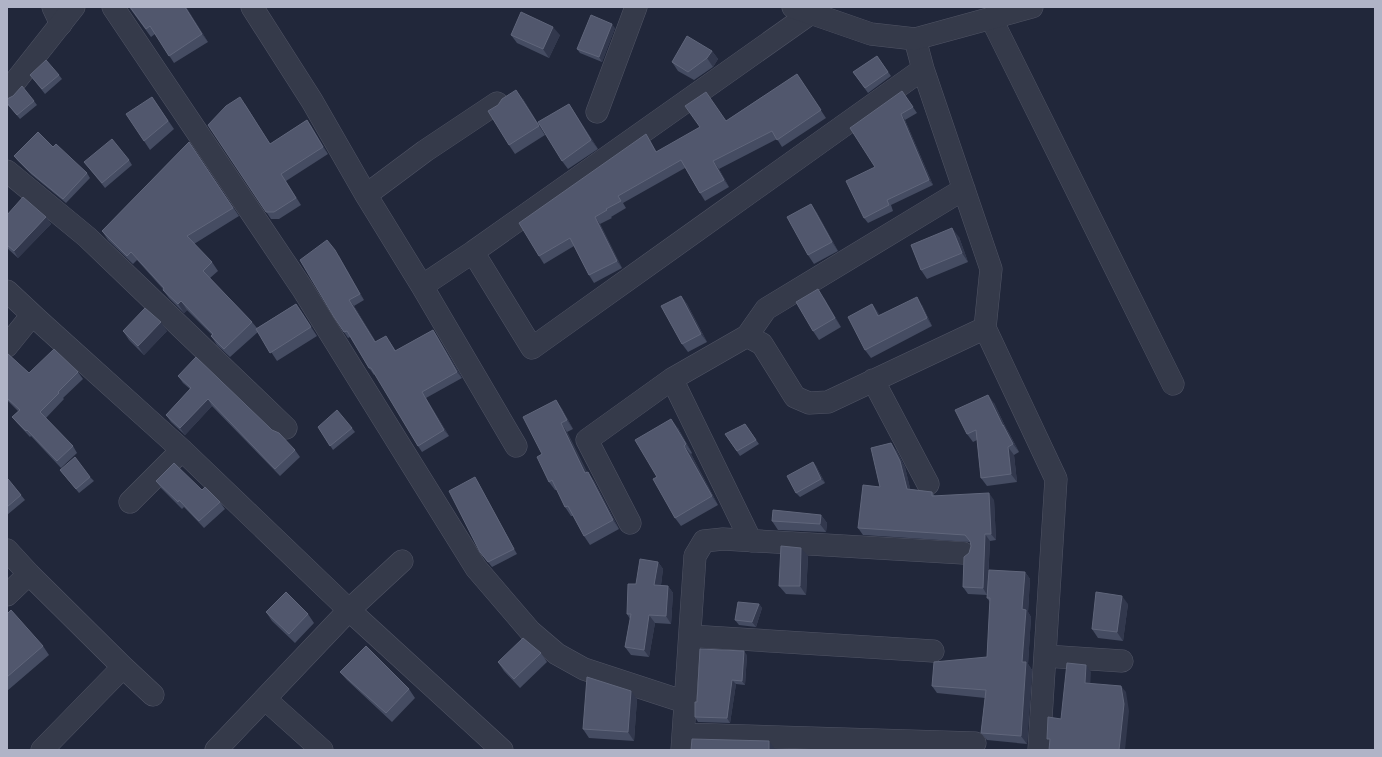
<svg xmlns="http://www.w3.org/2000/svg" width="1382" height="757" font-family="Jost,sans-serif">
<style>
.lines{fill:none;stroke-linecap:round;stroke-linejoin:round}
.minor-casing{stroke:#505465;stroke-width:23}
.tertiary-casing{stroke:#505465;stroke-width:23}
.minor{stroke:#353a4a;stroke-width:22}
.tertiary{stroke:#353a4a;stroke-width:22}
.wall{fill:#454c62}
.shaded-wall{fill:#32384d}
.building{fill:#51576d;stroke:#60667b}
</style>
<rect width="100%" height="100%" fill="#21273a"/>
<g class="lines">
<!-- minor casing -->
<g class="minor-casing">
<path id="minor" d="M 53,7 L 61,24
M 113,7 L 302,288 L 476,568 L 530,631 L 557,654 L 584,669 L 685,702
M 252,7 L 312,101 L 366,195 L 422,286 L 516,446
M 991,18 L 1173,384
M 915,39 L 923,69 L 991,269 L 985,328 L 1056,479 L 1039,750
M 597,112 L 636,7
M 7,171 L 87,237 L 286,428
M 366,195 L 425,151 L 497,103
M 473,252 L 532,348 L 923,69
M 422,286 L 473,252 L 811,13 L 817,7
M 7,291 L 38,320 L 182,450 L 349,610 L 502,750
M 747,336 L 766,309 L 964,189
M 7,346 L 32,315
M 672,379 L 751,541
M 873,380 L 928,484
M 130,502 L 182,450
M 630,523 L 587,440 L 672,379 L 747,336 L 762,344 L 795,397 L 809,403 L 828,402 L 985,328
M 7,550 L 29,574 L 123,667 L 42,750
M 7,595 L 29,574
M 690,636 L 933,651
M 1045,656 L 1122,661
M 123,667 L 153,695
M 265,699 L 322,750
M 683,734 L 975,743
M 216,750 L 349,610 L 402,561
M 682,750 L 695,556 L 704,541 L 723,539 L 963,553"/>
</g>
<!-- tertiary casing -->
<g class="tertiary-casing">
<path id="tertiary" d="M 793,7 L 871,34 L 915,39 L 1032,7
M 7,92 L 74,7"/>
</g>
<!-- minor -->
<use href="#minor" class="minor"/>
<!-- tertiary -->
<use href="#tertiary" class="tertiary"/>
</g>
<!-- wall -->
<path class="wall" d="M 129,7 L 186,7 L 208,42 L 174,63 L 155,34 L 151,37 Z
M 615,28 L 602,62 L 580,53 L 577,49 Z
M 511,35 L 560,35 L 549,58 L 517,43 Z
M 712,51 L 718,59 L 713,67 L 694,80 L 678,71 L 672,62 Z
M 877,56 L 891,76 L 868,93 L 853,72 Z
M 797,74 L 826,118 L 782,147 L 777,139 L 719,169 L 729,187 L 705,201 L 700,193 L 685,168 L 623,203 L 626,208 L 611,217 L 612,218 L 600,224 L 622,268 L 594,283 L 589,275 L 574,246 L 544,264 L 539,256 L 646,134 L 651,142 L 656,152 L 726,121 Z
M 30,75 L 59,75 L 62,79 L 45,94 Z
M 902,91 L 917,113 L 905,120 L 933,185 L 891,205 L 893,211 L 868,223 L 864,218 L 875,167 Z
M 13,96 L 34,101 L 37,105 L 20,119 L 7,104 L 7,99 Z
M 152,97 L 174,129 L 150,150 L 144,141 Z
M 523,99 L 545,135 L 515,154 L 509,145 Z
M 245,104 L 270,144 L 307,120 L 328,154 L 286,181 L 301,205 L 279,219 L 271,219 L 208,125 Z
M 569,104 L 598,149 L 568,169 L 562,161 Z
M 189,142 L 239,216 L 194,244 L 212,262 L 218,271 L 210,278 L 252,322 L 257,328 L 296,304 L 317,336 L 277,361 L 258,332 L 230,357 L 217,345 L 211,336 L 212,335 L 187,310 L 184,313 L 169,298 L 163,290 L 163,289 L 137,260 L 133,264 L 108,240 L 102,231 Z
M 53,147 L 87,173 L 90,178 L 66,203 L 32,175 L 17,160 L 14,156 Z
M 129,160 L 132,165 L 105,188 L 84,162 Z
M 811,204 L 817,213 L 838,251 L 814,264 L 808,255 Z
M 7,215 L 46,217 L 51,224 L 18,258 L 7,248 Z
M 959,237 L 968,262 L 927,279 L 921,270 Z
M 339,256 L 364,300 L 354,306 L 376,342 L 390,342 L 396,351 L 433,330 L 437,336 L 462,378 L 426,398 L 449,436 L 422,452 L 418,446 L 375,374 L 374,375 L 369,368 L 350,337 L 348,338 L 334,317 Z
M 681,296 L 687,304 L 707,342 L 688,352 L 682,344 Z
M 824,298 L 841,327 L 819,340 L 813,331 Z
M 872,304 L 879,315 L 922,305 L 932,326 L 871,358 L 865,350 Z
M 123,331 L 167,331 L 144,355 L 129,340 Z
M 7,353 L 29,373 L 78,372 L 83,379 L 63,398 L 64,399 L 46,418 L 73,446 L 77,453 L 61,468 L 31,436 L 30,437 L 17,423 L 12,417 L 18,411 L 7,400 Z
M 178,376 L 272,430 L 295,450 L 300,457 L 280,476 L 212,406 L 185,435 L 171,422 L 166,415 L 190,389 L 183,383 Z
M 556,400 L 562,409 L 573,429 L 567,432 L 587,472 L 594,481 L 619,529 L 590,545 L 584,536 L 573,516 L 571,516 L 565,507 L 557,490 L 555,490 L 549,482 L 542,454 Z
M 994,403 L 1006,428 L 1009,433 L 1019,452 L 1014,455 L 1017,482 L 987,486 L 981,478 L 977,440 L 973,442 L 967,434 Z
M 745,424 L 759,444 L 740,456 L 725,434 Z
M 318,427 L 352,428 L 355,432 L 333,450 Z
M 678,428 L 692,453 L 691,454 L 718,505 L 681,526 L 675,518 L 657,477 Z
M 896,450 L 905,467 L 910,489 L 932,492 L 935,496 L 994,500 L 996,540 L 990,541 L 988,581 L 1025,572 L 1030,579 L 1028,612 L 1031,617 L 1028,664 L 1032,670 L 1027,744 L 987,740 L 981,733 L 985,698 L 937,693 L 932,686 L 987,657 L 990,602 L 987,598 L 987,595 L 968,594 L 963,587 L 969,553 L 971,546 L 970,542 L 863,535 L 858,528 L 880,487 Z
M 813,462 L 816,466 L 825,483 L 800,497 L 796,493 Z
M 60,470 L 90,477 L 94,481 L 79,493 Z
M 7,480 L 21,495 L 25,500 L 7,515 Z
M 156,481 L 202,490 L 220,502 L 225,509 L 204,528 L 184,507 L 182,509 L 161,488 Z
M 478,482 L 517,554 L 492,567 L 480,552 Z
M 821,515 L 827,523 L 826,532 L 778,530 L 772,521 Z
M 808,556 L 806,595 L 786,594 L 779,586 Z
M 658,562 L 663,569 L 661,585 L 668,586 L 673,593 L 671,624 L 655,623 L 649,657 L 631,655 L 625,647 L 630,619 L 627,614 L 636,584 Z
M 759,604 L 762,608 L 756,627 L 739,625 L 735,620 Z
M 1128,604 L 1123,641 L 1098,638 L 1092,629 Z
M 266,612 L 308,614 L 314,623 L 295,643 L 272,621 Z
M 7,614 L 43,646 L 49,655 L 7,691 Z
M 541,653 L 547,662 L 520,688 L 504,671 L 498,662 Z
M 747,655 L 745,685 L 736,684 L 730,723 L 698,722 L 695,717 L 697,702 Z
M 340,672 L 409,689 L 415,698 L 392,722 L 347,680 Z
M 637,699 L 634,741 L 589,738 L 583,729 Z"/>
<!-- shaded-wall -->
<path class="shaded-wall" d="M 185,7 L 186,7 L 208,42 L 202,34 Z
M 612,24 L 615,28 L 602,62 L 599,57 Z
M 553,27 L 560,35 L 549,58 L 543,49 Z
M 712,51 L 718,59 L 713,67 L 707,58 Z
M 516,90 L 523,99 L 545,135 L 539,126 Z
M 569,104 L 575,113 L 598,149 L 591,140 Z
M 901,114 L 905,120 L 933,185 L 929,180 Z
M 307,120 L 312,127 L 328,154 L 323,147 Z
M 646,134 L 651,142 L 661,159 L 656,152 Z
M 713,161 L 719,169 L 729,187 L 724,180 Z
M 811,204 L 817,213 L 838,251 L 832,242 Z
M 46,217 L 51,224 L 18,258 L 14,251 Z
M 595,217 L 600,224 L 622,268 L 617,261 Z
M 952,228 L 959,237 L 968,262 L 962,253 Z
M 335,250 L 339,256 L 364,300 L 360,294 Z
M 818,289 L 824,298 L 841,327 L 835,318 Z
M 681,296 L 687,304 L 707,342 L 701,334 Z
M 917,297 L 922,305 L 932,326 L 927,318 Z
M 349,300 L 354,306 L 380,349 L 375,342 Z
M 181,301 L 187,310 L 184,313 L 178,304 Z
M 296,304 L 302,312 L 317,336 L 311,327 Z
M 872,304 L 878,312 L 884,323 L 878,316 Z
M 161,322 L 167,331 L 144,355 L 138,346 Z
M 433,330 L 437,336 L 462,378 L 457,372 Z
M 422,392 L 426,398 L 449,436 L 444,430 Z
M 988,395 L 994,403 L 1006,428 L 1009,433 L 1019,452 L 1013,444 L 1003,426 Z
M 208,399 L 212,406 L 185,435 L 180,428 Z
M 556,400 L 562,409 L 573,429 L 567,420 Z
M 671,419 L 678,428 L 692,453 L 686,444 Z
M 561,423 L 567,432 L 592,482 L 585,473 Z
M 891,443 L 896,450 L 905,467 L 912,496 L 907,489 Z
M 684,446 L 691,454 L 718,505 L 712,496 Z
M 1008,447 L 1014,455 L 1017,482 L 1011,474 Z
M 813,462 L 816,466 L 825,483 L 821,479 Z
M 588,472 L 594,481 L 619,529 L 613,520 Z
M 475,477 L 478,482 L 517,554 L 514,549 Z
M 989,493 L 994,500 L 996,540 L 991,534 Z
M 821,515 L 827,523 L 826,532 L 820,524 Z
M 985,534 L 990,541 L 987,595 L 983,588 Z
M 801,548 L 808,556 L 806,595 L 800,586 Z
M 658,562 L 663,569 L 660,593 L 654,585 Z
M 1025,572 L 1030,579 L 1028,612 L 1031,617 L 1028,664 L 1032,670 L 1027,744 L 1021,736 L 1022,609 Z
M 668,586 L 673,593 L 671,624 L 666,616 Z
M 1122,596 L 1128,604 L 1123,641 L 1117,632 Z
M 759,604 L 762,608 L 756,627 L 752,622 Z
M 649,615 L 655,623 L 649,657 L 644,650 Z
M 744,651 L 747,655 L 745,685 L 742,681 Z
M 1086,665 L 1091,672 L 1090,690 L 1085,683 Z
M 732,680 L 736,684 L 730,723 L 727,718 Z
M 1121,686 L 1126,692 L 1129,711 L 1125,750 L 1119,750 Z
M 631,691 L 637,699 L 634,741 L 628,732 Z
M 769,741 L 775,749 L 775,750 L 769,750 Z"/>
<!-- building -->
<path class="building" d="M 130,7 L 185,7 L 202,34 L 169,56 L 150,26 L 146,29 Z
M 521,12 L 553,27 L 543,49 L 511,35 Z
M 591,15 L 612,24 L 599,57 L 577,49 Z
M 687,36 L 712,51 L 707,58 L 688,72 L 672,62 Z
M 877,56 L 888,72 L 865,88 L 853,72 Z
M 46,60 L 59,75 L 42,89 L 30,75 Z
M 797,74 L 821,110 L 777,140 L 772,131 L 713,161 L 724,180 L 700,193 L 681,160 L 618,196 L 621,201 L 606,209 L 607,210 L 595,217 L 617,261 L 589,275 L 570,238 L 539,256 L 519,223 L 646,134 L 656,152 L 700,127 L 685,106 L 706,92 L 726,121 Z
M 22,86 L 34,101 L 17,115 L 7,103 L 7,99 L 13,96 Z
M 516,90 L 539,126 L 509,145 L 488,111 L 498,105 L 502,99 Z
M 902,91 L 913,107 L 901,114 L 929,180 L 887,200 L 889,205 L 864,218 L 846,181 L 875,167 L 850,128 Z
M 152,97 L 168,121 L 144,141 L 126,114 Z
M 240,97 L 270,144 L 307,120 L 323,147 L 281,174 L 296,198 L 274,212 L 266,212 L 208,125 L 226,106 Z
M 569,104 L 591,140 L 562,161 L 538,122 Z
M 38,132 L 53,147 L 56,144 L 87,173 L 63,199 L 29,171 L 14,156 Z
M 112,139 L 129,160 L 102,183 L 84,162 Z
M 189,142 L 233,208 L 187,236 L 212,262 L 203,271 L 252,322 L 224,349 L 211,336 L 213,334 L 181,301 L 178,304 L 163,290 L 164,288 L 131,252 L 127,256 L 102,231 Z
M 23,197 L 46,217 L 14,251 L 7,245 L 7,215 Z
M 811,204 L 832,242 L 808,255 L 787,217 Z
M 952,228 L 962,253 L 921,270 L 911,245 Z
M 327,240 L 335,250 L 360,294 L 349,300 L 375,342 L 386,336 L 395,351 L 433,330 L 457,372 L 422,392 L 444,430 L 418,446 L 371,368 L 369,368 L 347,331 L 344,332 L 334,317 L 300,260 Z
M 818,289 L 835,318 L 813,331 L 796,302 Z
M 681,296 L 701,334 L 682,344 L 661,306 Z
M 917,297 L 927,318 L 865,350 L 848,317 L 872,304 L 878,316 Z
M 296,304 L 311,327 L 270,353 L 256,329 Z
M 145,308 L 161,322 L 138,346 L 123,331 Z
M 54,349 L 78,372 L 58,392 L 59,393 L 40,412 L 73,446 L 57,461 L 27,430 L 26,431 L 12,417 L 20,410 L 7,398 L 7,353 L 29,373 Z
M 196,357 L 272,430 L 279,433 L 295,450 L 275,469 L 208,399 L 180,428 L 166,415 L 191,388 L 178,376 Z
M 988,395 L 1003,426 L 1003,425 L 1013,444 L 1008,447 L 1011,474 L 981,478 L 976,430 L 967,434 L 955,410 Z
M 556,400 L 567,420 L 561,423 L 585,473 L 588,472 L 613,520 L 584,536 L 568,506 L 565,507 L 552,480 L 549,482 L 537,457 L 542,454 L 523,417 Z
M 337,410 L 352,428 L 330,446 L 318,427 Z
M 671,419 L 686,444 L 684,446 L 712,496 L 675,518 L 653,479 L 657,477 L 635,440 Z
M 745,424 L 756,440 L 737,451 L 725,434 Z
M 891,443 L 900,461 L 907,489 L 932,492 L 932,496 L 989,493 L 991,534 L 985,534 L 983,588 L 963,587 L 964,557 L 969,553 L 971,546 L 970,541 L 965,535 L 858,528 L 863,485 L 880,487 L 871,448 Z
M 75,457 L 90,477 L 76,489 L 60,470 Z
M 813,462 L 821,479 L 796,493 L 787,476 Z
M 174,463 L 202,490 L 205,487 L 220,502 L 199,521 L 179,500 L 178,502 L 156,481 Z
M 475,477 L 514,549 L 488,562 L 480,552 L 449,491 Z
M 8,479 L 21,495 L 7,507 L 7,480 Z
M 773,510 L 821,515 L 820,524 L 772,521 Z
M 781,546 L 801,548 L 800,586 L 779,586 Z
M 640,559 L 658,562 L 654,585 L 668,586 L 666,616 L 649,615 L 644,650 L 625,647 L 631,614 L 627,614 L 628,584 L 636,584 Z
M 989,570 L 1025,572 L 1022,609 L 1026,610 L 1022,662 L 1026,662 L 1021,736 L 981,733 L 986,690 L 932,686 L 934,662 L 987,657 L 990,598 L 987,598 Z
M 286,592 L 308,614 L 289,634 L 266,612 Z
M 1096,592 L 1122,596 L 1117,632 L 1092,629 Z
M 738,602 L 759,604 L 752,622 L 735,620 Z
M 11,610 L 43,646 L 7,677 L 7,614 Z
M 523,638 L 541,653 L 514,679 L 498,662 Z
M 366,646 L 409,689 L 386,713 L 340,672 Z
M 700,649 L 744,651 L 742,681 L 732,680 L 727,718 L 695,717 L 695,702 L 697,702 Z
M 1067,663 L 1086,665 L 1085,683 L 1121,686 L 1124,704 L 1119,750 L 1049,750 L 1050,739 L 1047,739 L 1048,717 L 1061,719 Z
M 587,677 L 631,691 L 628,732 L 583,729 Z
M 692,739 L 769,741 L 769,750 L 691,750 Z"/>
<!-- border -->
<rect width="1382" height="757" fill="none" stroke="#b0b4c7" stroke-width="16"/>
</svg>
